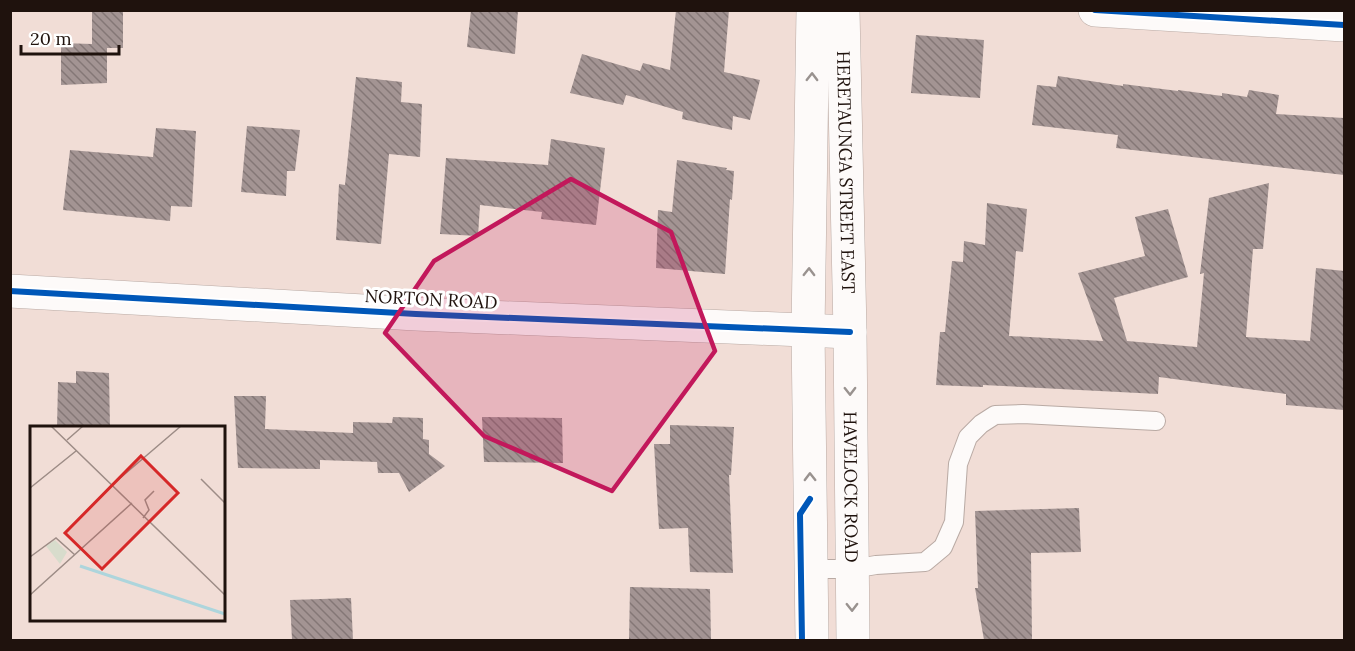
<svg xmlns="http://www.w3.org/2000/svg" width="1355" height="651" font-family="Lora,serif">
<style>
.building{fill:url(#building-back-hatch)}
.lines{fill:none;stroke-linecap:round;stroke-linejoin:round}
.service-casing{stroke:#b9aaa4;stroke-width:20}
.minor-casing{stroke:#b9aaa4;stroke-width:34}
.secondary-casing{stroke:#b9aaa4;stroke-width:34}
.service{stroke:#fdfaf9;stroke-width:18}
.minor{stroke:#fdfaf9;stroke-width:33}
.secondary{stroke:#fdfaf9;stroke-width:33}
.cycleway-casing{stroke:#fff;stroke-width:10}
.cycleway{stroke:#0057b8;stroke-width:6}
.oneway{stroke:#99928f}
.marked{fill:#c2185b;fill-opacity:0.2;stroke:#c2185b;stroke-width:4.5;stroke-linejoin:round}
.labels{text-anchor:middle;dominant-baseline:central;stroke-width:6;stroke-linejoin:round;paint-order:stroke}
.street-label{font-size:18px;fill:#1f120d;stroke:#fff}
.inset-river{fill:none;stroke:#add5dc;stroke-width:3}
.inset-road{fill:none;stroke:#9d8c86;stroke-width:1.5}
.view{fill:#d62828;fill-opacity:0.15;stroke:#d62828;stroke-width:3}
.inset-edge{fill:none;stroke:#1f120d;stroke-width:3}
</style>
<defs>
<pattern id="building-back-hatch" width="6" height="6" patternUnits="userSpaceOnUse" patternTransform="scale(1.5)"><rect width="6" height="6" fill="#a39493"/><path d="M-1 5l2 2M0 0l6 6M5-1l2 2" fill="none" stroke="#847776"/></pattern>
</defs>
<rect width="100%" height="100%" fill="#f1ddd6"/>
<!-- building -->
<path class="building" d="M 92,10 L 123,10 L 123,48 L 107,48 L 107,83 L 61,85 L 61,43 L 92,44 Z
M 471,10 L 518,10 L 515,54 L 467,47 Z
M 676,10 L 729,10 L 724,72 L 760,80 L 750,120 L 733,116 L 732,130 L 682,119 L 683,112 L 626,95 L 623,105 L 570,93 L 582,54 L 640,71 L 643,63 L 670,70 Z
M 916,35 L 984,40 L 980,98 L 911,93 Z
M 1058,76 L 1123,86 L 1123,84 L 1178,91 L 1178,90 L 1222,96 L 1222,93 L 1247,97 L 1249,90 L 1279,95 L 1276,114 L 1344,118 L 1344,175 L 1116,148 L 1118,135 L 1032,125 L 1037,85 L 1056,87 Z
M 356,77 L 402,82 L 401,102 L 422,104 L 420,157 L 389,154 L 381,244 L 336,240 L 339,184 L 345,185 Z
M 247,126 L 300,130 L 295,171 L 287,171 L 286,196 L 241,192 Z
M 156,128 L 196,131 L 192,207 L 171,206 L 170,221 L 63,210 L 70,150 L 153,157 Z
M 551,139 L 605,148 L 596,225 L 541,219 L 542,212 L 480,205 L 478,236 L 440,234 L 446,158 L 548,165 Z
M 677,160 L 727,168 L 726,170 L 734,171 L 732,200 L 730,199 L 725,274 L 656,268 L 658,210 L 672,212 Z
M 1269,183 L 1263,249 L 1253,249 L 1246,337 L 1310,341 L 1316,268 L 1344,271 L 1344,410 L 1286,405 L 1286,394 L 1159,377 L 1158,394 L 983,385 L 983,387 L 936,385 L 940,332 L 945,332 L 952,261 L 963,262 L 964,241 L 985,245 L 987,203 L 1027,209 L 1023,252 L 1016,251 L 1009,336 L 1103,341 L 1078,273 L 1145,256 L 1135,217 L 1168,209 L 1188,277 L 1114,298 L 1127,341 L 1197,347 L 1204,273 L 1200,274 L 1209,198 Z
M 76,371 L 109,373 L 110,428 L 57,428 L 58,382 L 76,383 Z
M 234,396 L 266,396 L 265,429 L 353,433 L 353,422 L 392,423 L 393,417 L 423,418 L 423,439 L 429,440 L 429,454 L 445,466 L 409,492 L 399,473 L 378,473 L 377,462 L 320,460 L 320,469 L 238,468 Z
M 482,417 L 562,418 L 563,463 L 484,462 Z
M 670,425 L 734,427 L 731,475 L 729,475 L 733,573 L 690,572 L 688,528 L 659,529 L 654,444 L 670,444 Z
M 1079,508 L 1081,552 L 1031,553 L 1032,640 L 984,640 L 975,588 L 978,588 L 975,511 Z
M 630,587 L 710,589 L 711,640 L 629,640 Z
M 351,598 L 353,640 L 292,640 L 290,600 Z"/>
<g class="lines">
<!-- service casing -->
<g class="service-casing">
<path id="service" d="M 811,569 L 852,569 L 876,565 L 925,562 L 943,547 L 954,522 L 958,464 L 968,437 L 981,424 L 995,415 L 1023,414 L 1156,421"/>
</g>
<!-- minor casing -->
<g class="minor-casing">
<path id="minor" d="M 10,291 L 416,314 L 850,332"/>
</g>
<!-- secondary casing -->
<g class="secondary-casing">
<g id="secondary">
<path id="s1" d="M 843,10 L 850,332 L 853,640"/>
<path d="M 1095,10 L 1344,25"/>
<path d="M 812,640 L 808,330 L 813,10"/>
</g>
</g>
<!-- service -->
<use href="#service" class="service"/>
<!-- minor -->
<use href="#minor" class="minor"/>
<!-- secondary -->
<use href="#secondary" class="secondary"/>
<!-- cycleway casing -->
<g class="cycleway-casing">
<path id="cycleway" d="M 1095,10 L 1344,25
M 10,291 L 416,314 L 850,332
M 802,640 L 800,514 L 810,499"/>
</g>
<!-- cycleway -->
<use href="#cycleway" class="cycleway"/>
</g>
<!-- one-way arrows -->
<defs><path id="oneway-chevron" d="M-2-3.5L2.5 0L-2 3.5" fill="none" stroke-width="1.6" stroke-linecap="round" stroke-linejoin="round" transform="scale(1.5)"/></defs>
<g class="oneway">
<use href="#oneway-chevron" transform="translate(812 77) rotate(-89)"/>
<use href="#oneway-chevron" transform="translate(809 272) rotate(-89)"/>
<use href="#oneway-chevron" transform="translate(850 391) rotate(89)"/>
<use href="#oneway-chevron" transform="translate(810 477) rotate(-91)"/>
<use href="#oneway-chevron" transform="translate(852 607) rotate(89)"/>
</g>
<!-- marked area -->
<path class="marked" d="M 571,179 L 671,232 L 715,351 L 612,491 L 484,436 L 385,333 L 434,261 Z"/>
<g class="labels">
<!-- street labels -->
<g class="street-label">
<text stroke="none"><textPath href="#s1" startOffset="162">HERETAUNGA STREET EAST</textPath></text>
<text transform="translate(431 299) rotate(3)">NORTON ROAD</text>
<text stroke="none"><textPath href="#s1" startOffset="477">HAVELOCK ROAD</textPath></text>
</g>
</g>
<!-- overview -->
<g transform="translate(30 426)">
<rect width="195" height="195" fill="#f1ddd6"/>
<path d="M 25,114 L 37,126 L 30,138 L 16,120 Z" fill="#d8dccc"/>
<path class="inset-river" d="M 50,140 L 195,188"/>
<path class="inset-road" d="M 21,0 L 195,169M 37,14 L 53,0M 171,53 L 195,77M 82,59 L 151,0M 0,62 L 46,25M 113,92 L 119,84 L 115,74 L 124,65M 0,131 L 26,112 L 45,129M 0,169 L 102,77"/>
<path class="view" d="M 111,30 L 148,67 L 72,143 L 35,107 Z"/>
<rect width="195" height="195" class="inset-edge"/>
</g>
<!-- border -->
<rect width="1355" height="651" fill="none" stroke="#1f120d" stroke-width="24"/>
<!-- scale -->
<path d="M21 45v9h98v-9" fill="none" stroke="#1f120d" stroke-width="3"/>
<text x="30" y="45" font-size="18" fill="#1f120d" stroke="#ffffff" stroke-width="4.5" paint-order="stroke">20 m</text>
</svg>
